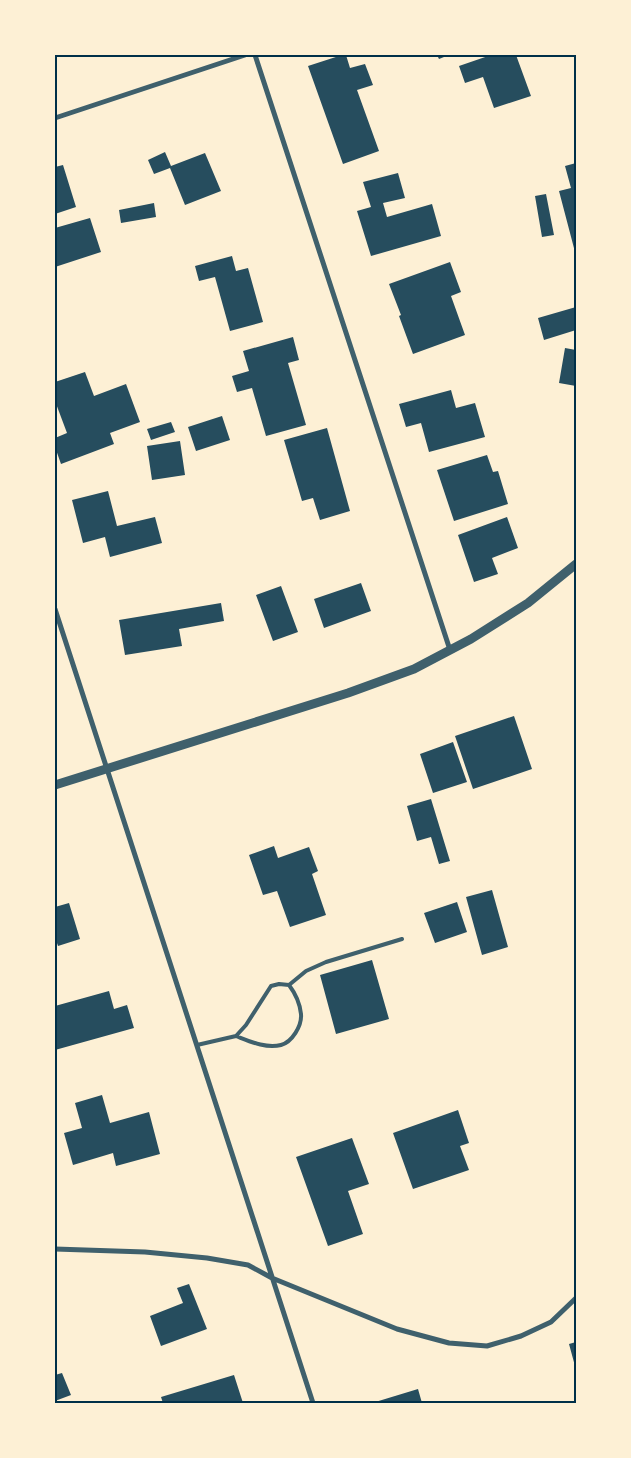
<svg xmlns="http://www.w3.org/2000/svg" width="631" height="1458" font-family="Poppins,sans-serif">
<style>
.building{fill:#264d5e}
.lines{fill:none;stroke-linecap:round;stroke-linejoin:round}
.service{stroke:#3f606c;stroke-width:4}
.minor{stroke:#3f606c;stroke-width:5}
.tertiary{stroke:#3f606c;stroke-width:9}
.neatline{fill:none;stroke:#003049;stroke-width:2}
</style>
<rect width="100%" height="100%" fill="#fdf0d5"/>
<!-- building -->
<path class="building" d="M 342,55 L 346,55 L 350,68 L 365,64 L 373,85 L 357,90 L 379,151 L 343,164 L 308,66 Z
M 437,55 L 449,55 L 439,59 Z
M 491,55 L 516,55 L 531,96 L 494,108 L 483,77 L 465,83 L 459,66 Z
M 165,152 L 171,166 L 205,153 L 221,191 L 185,205 L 170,168 L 154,174 L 148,160 Z
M 576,163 L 576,252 L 575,252 L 559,191 L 571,188 L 565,166 Z
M 63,165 L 76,207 L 55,214 L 55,167 Z
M 398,173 L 405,198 L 383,203 L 387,217 L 432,204 L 441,236 L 371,256 L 357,211 L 371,207 L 363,182 Z
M 546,194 L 554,235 L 542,237 L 535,196 Z
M 154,203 L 156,217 L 121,223 L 119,210 Z
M 90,218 L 101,252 L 55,267 L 55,228 Z
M 232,256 L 236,271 L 248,268 L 263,322 L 230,331 L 215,277 L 199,281 L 195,266 Z
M 450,262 L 461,292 L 451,296 L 465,335 L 413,354 L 399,316 L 401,315 L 389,284 Z
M 576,307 L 576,330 L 544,340 L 538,318 Z
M 293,337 L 299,360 L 288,363 L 306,425 L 266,436 L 252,388 L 237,392 L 232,376 L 249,371 L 243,351 Z
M 565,348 L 576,350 L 576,386 L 559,383 Z
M 85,372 L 94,396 L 126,384 L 140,422 L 110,433 L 114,444 L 61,464 L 55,447 L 55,438 L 67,433 L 55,401 L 55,382 Z
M 451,390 L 456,408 L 475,403 L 485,437 L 429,452 L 421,423 L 406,427 L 399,404 Z
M 222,416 L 230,440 L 196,451 L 188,427 Z
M 171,422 L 175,432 L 151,440 L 147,429 Z
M 327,428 L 350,511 L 320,520 L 313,498 L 302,501 L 284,440 Z
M 180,441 L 185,475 L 152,480 L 147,446 Z
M 487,455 L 493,472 L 498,471 L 508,504 L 454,521 L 437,470 Z
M 108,491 L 117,526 L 155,517 L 162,543 L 110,557 L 105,537 L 83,543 L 72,500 Z
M 507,517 L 518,548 L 492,558 L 498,574 L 474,582 L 458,535 Z
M 361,583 L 371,611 L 324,628 L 314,599 Z
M 281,586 L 298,632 L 273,641 L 256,595 Z
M 221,603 L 224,621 L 179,629 L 182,646 L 125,655 L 119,620 Z
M 514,716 L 532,769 L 473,789 L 455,736 Z
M 453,742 L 467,782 L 433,793 L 420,754 Z
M 431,799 L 450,861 L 439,864 L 431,837 L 417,841 L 407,806 Z
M 274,846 L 278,858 L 309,847 L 318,871 L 312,874 L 326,915 L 290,927 L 277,891 L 263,895 L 249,855 Z
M 492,890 L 508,947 L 482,955 L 466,897 Z
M 457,902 L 467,932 L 435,943 L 424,913 Z
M 69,903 L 80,939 L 58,946 L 55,937 L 55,907 Z
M 372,960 L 389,1019 L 336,1034 L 320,975 Z
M 109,991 L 114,1009 L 127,1005 L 134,1028 L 55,1050 L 55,1006 Z
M 102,1095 L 110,1123 L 149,1112 L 160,1154 L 116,1166 L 113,1153 L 73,1165 L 64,1133 L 82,1128 L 75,1103 Z
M 458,1110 L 469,1143 L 460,1146 L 469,1170 L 413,1189 L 393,1133 Z
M 352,1138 L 369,1184 L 348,1191 L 363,1234 L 328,1246 L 296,1157 Z
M 189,1284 L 207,1329 L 161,1346 L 150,1316 L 183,1303 L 177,1288 Z
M 576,1342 L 576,1366 L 575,1366 L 569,1344 Z
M 62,1373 L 71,1395 L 55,1401 L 55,1375 Z
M 234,1375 L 243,1403 L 163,1403 L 161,1397 Z
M 418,1389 L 422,1403 L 372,1403 Z"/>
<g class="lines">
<!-- service -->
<path class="service" d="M 289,985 L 306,971 L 326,962 L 402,939
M 197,1045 L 236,1036 L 246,1025 L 271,986 L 279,984 L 289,985 C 295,993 300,1004 301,1014 C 302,1026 292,1042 281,1045 C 266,1049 249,1041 236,1036"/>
<!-- minor -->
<path class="minor" d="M 255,55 L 450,650
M 55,118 L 245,55
M 55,609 L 313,1403
M 55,1249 L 145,1252 L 207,1258 L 248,1265 L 272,1278 L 397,1329 L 449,1343 L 487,1346 L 521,1336 L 551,1322 L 576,1298"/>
<!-- tertiary -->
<path class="tertiary" d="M 55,785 L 348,693 L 414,669 L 471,639 L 528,603 L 576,564"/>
</g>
<!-- border -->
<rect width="631" height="1458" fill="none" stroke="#fdf0d5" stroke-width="112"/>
<rect x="56" y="56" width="519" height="1346" class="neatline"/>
</svg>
